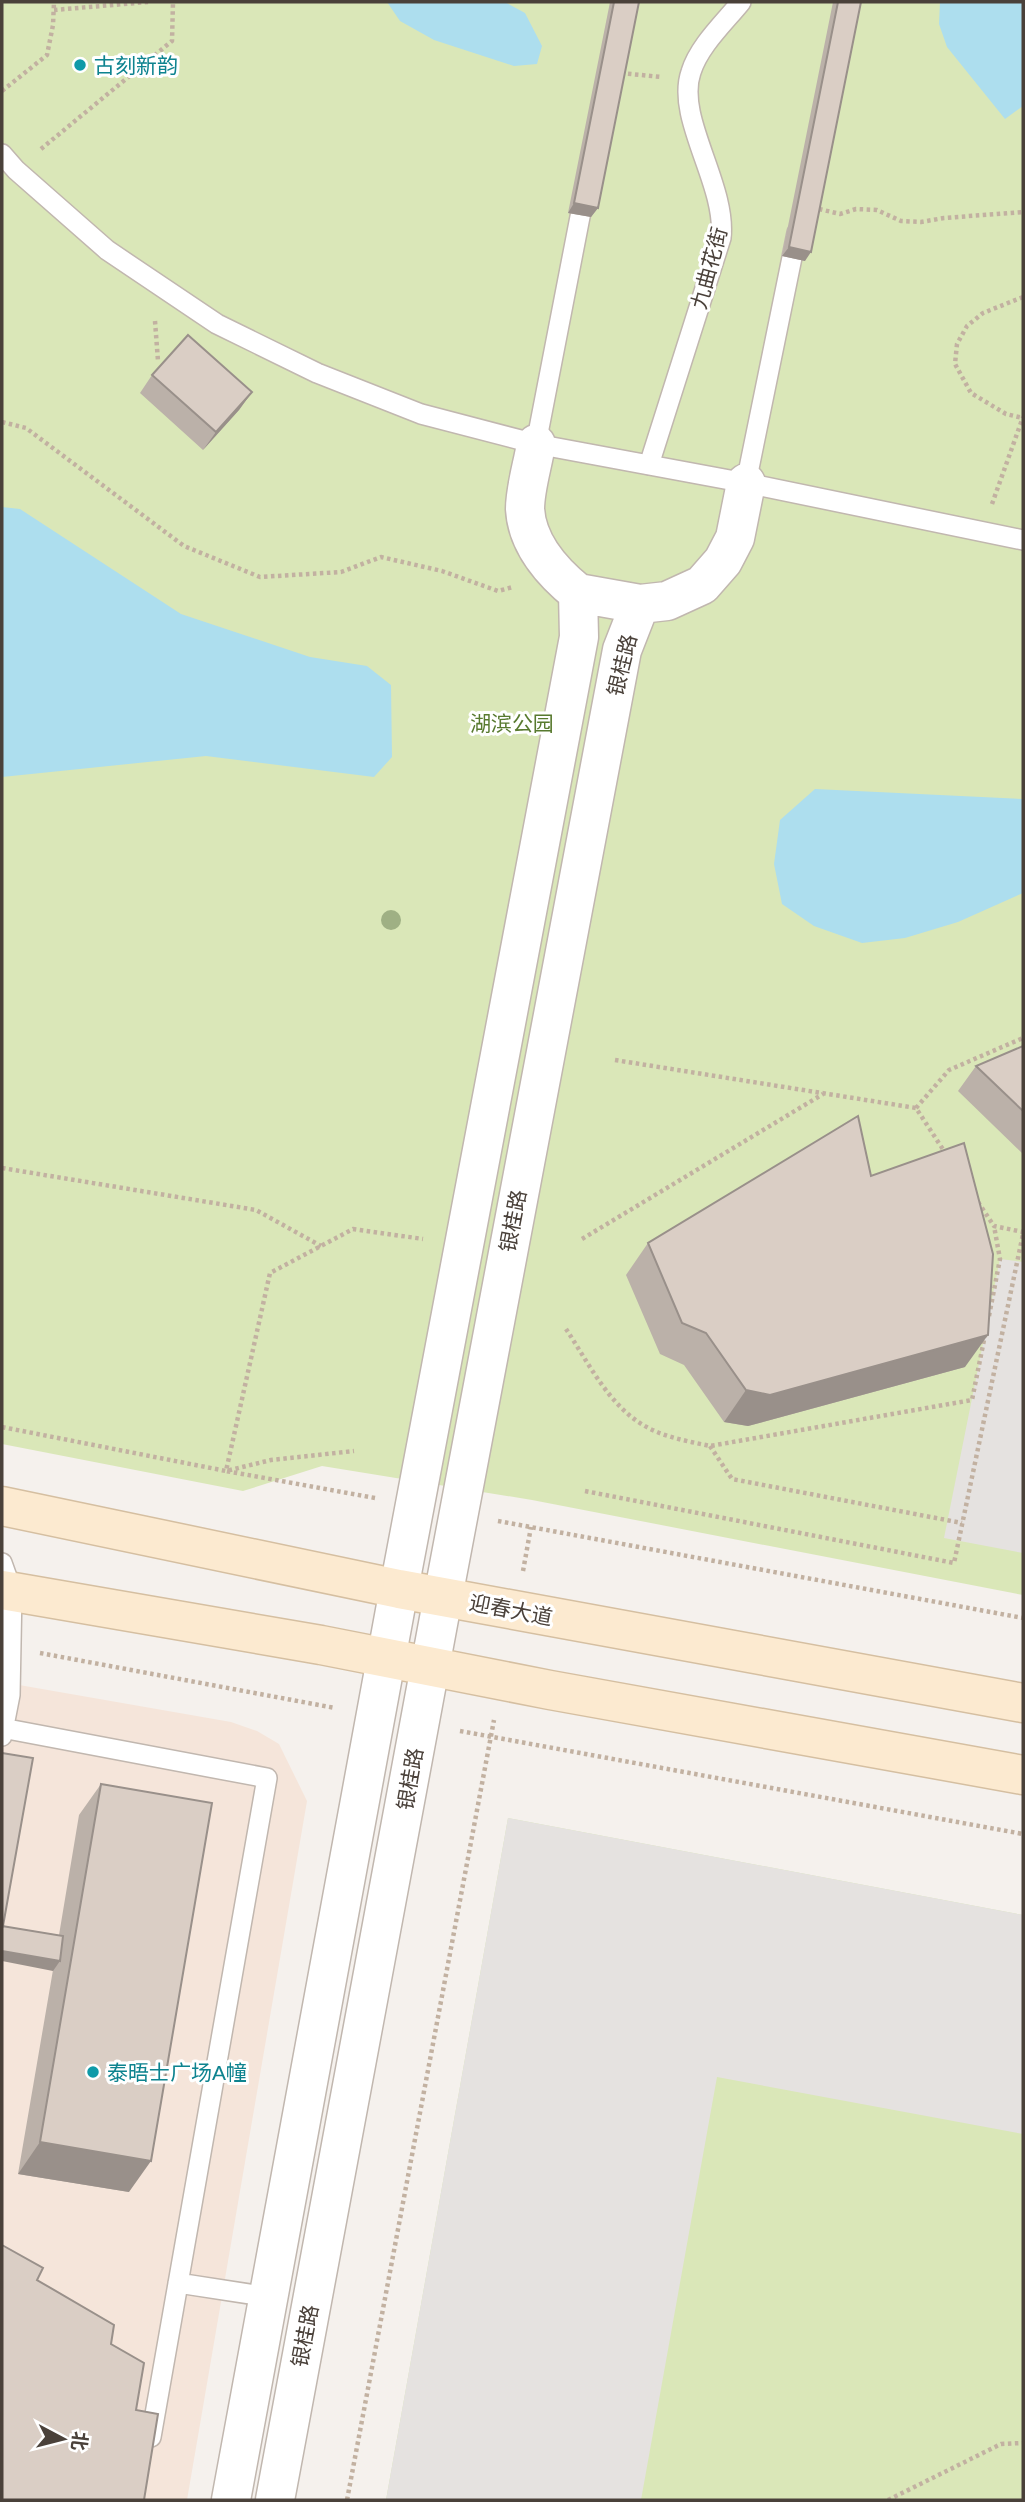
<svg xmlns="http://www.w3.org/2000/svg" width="1025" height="2502" font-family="Helvetica,'Noto Sans SC',sans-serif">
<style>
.commercial{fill:#f5e5da}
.green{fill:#dae7b8}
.parking{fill:#e5e2e0}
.water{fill:#addeee}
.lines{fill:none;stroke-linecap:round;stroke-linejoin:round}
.service-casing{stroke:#c1b7af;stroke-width:22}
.minor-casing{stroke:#c1b7af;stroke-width:41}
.tertiary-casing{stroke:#c1b7af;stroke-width:41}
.secondary-casing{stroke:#d5bfa1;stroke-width:41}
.path{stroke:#c2b1a1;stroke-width:4.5;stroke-dasharray:3.5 3.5;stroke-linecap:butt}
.service{stroke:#fff;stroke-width:19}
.minor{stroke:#fff;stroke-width:38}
.tertiary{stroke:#fff;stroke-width:38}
.secondary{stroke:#fcead0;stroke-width:38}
.tree{fill:#9fb084}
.wall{fill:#bbb1a9}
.shaded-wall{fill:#99908a}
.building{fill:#dacec5;stroke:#99908a;stroke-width:2}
.culture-dot{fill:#0f9aa8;stroke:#fff;stroke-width:2.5}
.labels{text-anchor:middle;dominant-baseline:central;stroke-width:6;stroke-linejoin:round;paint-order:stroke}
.culture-label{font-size:21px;fill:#0d838f;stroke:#fff;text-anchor:start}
.street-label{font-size:21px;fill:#4a413a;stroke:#fff}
.park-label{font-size:21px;fill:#587a2f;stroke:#fff}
</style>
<rect width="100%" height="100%" fill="#f5f1ed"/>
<!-- commercial -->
<path class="commercial" d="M 2,1682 L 231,1722 L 257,1731 L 279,1744 L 307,1801 L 187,2500 L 2,2500 Z"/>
<!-- green -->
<path class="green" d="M 2,2 L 1023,2 L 1023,1595 L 532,1500 L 322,1466 L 243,1491 L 2,1444 Z
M 508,1818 L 1023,1915 L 1023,2500 L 386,2500 Z"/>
<!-- parking -->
<path class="parking" d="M 1000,1259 L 1023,1262 L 1023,1553 L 944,1538 Z
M 508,1818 L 1023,1915 L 1023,2134 L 717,2077 L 641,2500 L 386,2500 Z"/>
<!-- water -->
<path class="water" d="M 387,2 L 505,2 L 525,13 L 542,46 L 537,64 L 514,66 L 434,40 L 400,21 Z
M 940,2 L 1023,2 L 1023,106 L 1005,119 L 947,47 L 939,24 Z
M 2,507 L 20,509 L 181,614 L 310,657 L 367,666 L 391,685 L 392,757 L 374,777 L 206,756 L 2,777 Z
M 815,789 L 1023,799 L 1023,893 L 958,922 L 905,938 L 862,943 L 814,926 L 782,904 L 774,864 L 780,820 Z"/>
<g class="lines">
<!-- service casing -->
<g class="service-casing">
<path id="service" d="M 2,154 L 16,170 L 107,250 L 217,324 L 317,373 L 421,414 L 536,444 L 746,483 L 1023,540
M 536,444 L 585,191
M 649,465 L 721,238 C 727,185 675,118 691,72 C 699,46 724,23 741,2
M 746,483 L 797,233
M 2,1563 L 12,1591 L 10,1695 L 2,1736
M 2,1728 L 267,1778 L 151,2437
M 178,2283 L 269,2297"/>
</g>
<!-- minor casing -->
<g class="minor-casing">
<path id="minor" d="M 578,593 L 640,604
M 399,1589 L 579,637 L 578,593 C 552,572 527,544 525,509 C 525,488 533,464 536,444
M 443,1597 L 622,650 L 640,604 L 667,601 L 702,585 L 723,561 L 735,538 L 746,483"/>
</g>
<!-- tertiary casing -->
<g class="tertiary-casing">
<path id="tertiary" d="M 231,2500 L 399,1589
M 275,2500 L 443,1597"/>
</g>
<!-- secondary casing -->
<g class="secondary-casing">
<path id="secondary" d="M 2,1506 L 399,1589 L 1023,1703
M 2,1590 L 321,1645 L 550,1690 L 1023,1775"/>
</g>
<!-- path -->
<path class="path" d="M 54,10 L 148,2
M 621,73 L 661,77
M 2,91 L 47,55 L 53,25 L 54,2
M 41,149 L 172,41 L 173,2
M 819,209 L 840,214 L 856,209 L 877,210 L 901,221 L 921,222 L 944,218 L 1023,212
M 1023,297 L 983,313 L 967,326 L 957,344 L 955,364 L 971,393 L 1006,414 L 1023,418
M 155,321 L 158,361
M 2,422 L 26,428 L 184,546 L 260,577 L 341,572 L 381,557 L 442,571 L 498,591 L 513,587
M 992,504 L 1023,417
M 615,1060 L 916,1108 L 946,1154
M 916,1108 L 949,1070 L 1023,1038
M 2,1168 L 256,1210 L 321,1246
M 978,1202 L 994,1226 L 1023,1232
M 582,1239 L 823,1094
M 989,1316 L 1000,1259 L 994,1226
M 566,1329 C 588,1362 608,1404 643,1425 C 663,1437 687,1441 710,1446 L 972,1400 L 985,1335
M 2,1427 L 226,1471 L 271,1460 L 354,1451
M 710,1446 L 732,1479 L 962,1523
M 585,1491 L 954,1563 L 1023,1234
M 375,1498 L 226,1471 L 270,1273 L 353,1229 L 423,1239
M 498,1521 L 1023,1618
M 523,1571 L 531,1527
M 40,1653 L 335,1708
M 460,1731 L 1023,1834
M 347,2500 L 494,1720
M 888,2500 L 1001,2444 L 1023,2443"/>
<!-- service -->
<use href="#service" class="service"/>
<!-- minor -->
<use href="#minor" class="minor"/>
<!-- tertiary -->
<use href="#tertiary" class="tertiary"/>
<!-- secondary -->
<use href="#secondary" class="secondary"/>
</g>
<!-- trees -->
<circle class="tree" cx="391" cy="920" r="10"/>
<!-- wall -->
<path class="wall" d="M 610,2 L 639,2 L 598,208 L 591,217 L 568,213 Z
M 833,2 L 861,2 L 805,261 L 782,256 Z
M 152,375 L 252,392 L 239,410 L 203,450 L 140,393 Z
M 1023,1046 L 1023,1154 L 958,1091 L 976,1066 Z
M 648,1243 L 965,1367 L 748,1426 L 724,1422 L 684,1365 L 660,1354 L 626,1275 Z
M 101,1784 L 129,2192 L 18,2174 L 53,1970 L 3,1926 L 59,1935 L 79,1815 Z"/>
<!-- shaded-wall -->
<path class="shaded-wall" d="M 574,203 L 598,208 L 591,217 L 568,213 Z
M 789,247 L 811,252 L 805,261 L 782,256 Z
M 252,392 L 239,410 L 203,450 L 216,432 Z
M 988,1335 L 965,1367 L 748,1426 L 724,1422 L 746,1390 Z
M 2,1951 L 60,1961 L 53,1971 L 2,1961 Z
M 40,2142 L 151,2161 L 129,2192 L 18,2174 Z"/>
<!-- building -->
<path class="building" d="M 614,2 L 639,2 L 598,208 L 574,203 Z
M 838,2 L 861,2 L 811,252 L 789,247 Z
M 188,335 L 252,392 L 216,432 L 152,375 Z
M 1023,1046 L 1023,1111 L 976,1066 Z
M 858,1116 L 871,1176 L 964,1143 L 993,1254 L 988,1335 L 770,1395 L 746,1390 L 706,1333 L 682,1323 L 648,1243 Z
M 2,1753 L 33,1758 L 3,1926 L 2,1926 Z
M 101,1784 L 212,1803 L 151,2161 L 40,2142 Z
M 2,1926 L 63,1936 L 60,1961 L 2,1951 L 2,1928 L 3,1926 Z
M 2,2245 L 43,2268 L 37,2280 L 114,2325 L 111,2344 L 144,2363 L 136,2410 L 158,2414 L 144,2500 L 2,2500 Z"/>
<!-- markers -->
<g class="culture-dot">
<circle cx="80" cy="65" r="7"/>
<circle cx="93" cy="2072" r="7"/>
</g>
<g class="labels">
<!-- culture labels -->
<g class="culture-label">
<text x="94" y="65">古刻新韵</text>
<text x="107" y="2072">泰晤士广场A幢</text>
</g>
<!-- street labels -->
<g class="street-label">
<text transform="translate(709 268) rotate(-75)">九曲花街</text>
<text transform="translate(622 665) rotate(-76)">银桂路</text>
<text transform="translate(513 1221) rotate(-79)">银桂路</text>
<text transform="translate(511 1610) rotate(11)">迎春大道</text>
<text transform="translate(410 1779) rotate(-80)">银桂路</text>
<text transform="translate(305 2336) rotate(-79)">银桂路</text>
</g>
<!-- park labels -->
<g class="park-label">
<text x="512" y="723">湖滨公园</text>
</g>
</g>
<!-- border -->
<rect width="1025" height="2502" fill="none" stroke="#4a413a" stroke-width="7"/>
<!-- north arrow -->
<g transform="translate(63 2439) rotate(97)" stroke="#ffffff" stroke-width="5" paint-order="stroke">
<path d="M0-5L12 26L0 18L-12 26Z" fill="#4a413a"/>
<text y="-10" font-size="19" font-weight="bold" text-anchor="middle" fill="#4a413a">北</text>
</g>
</svg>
